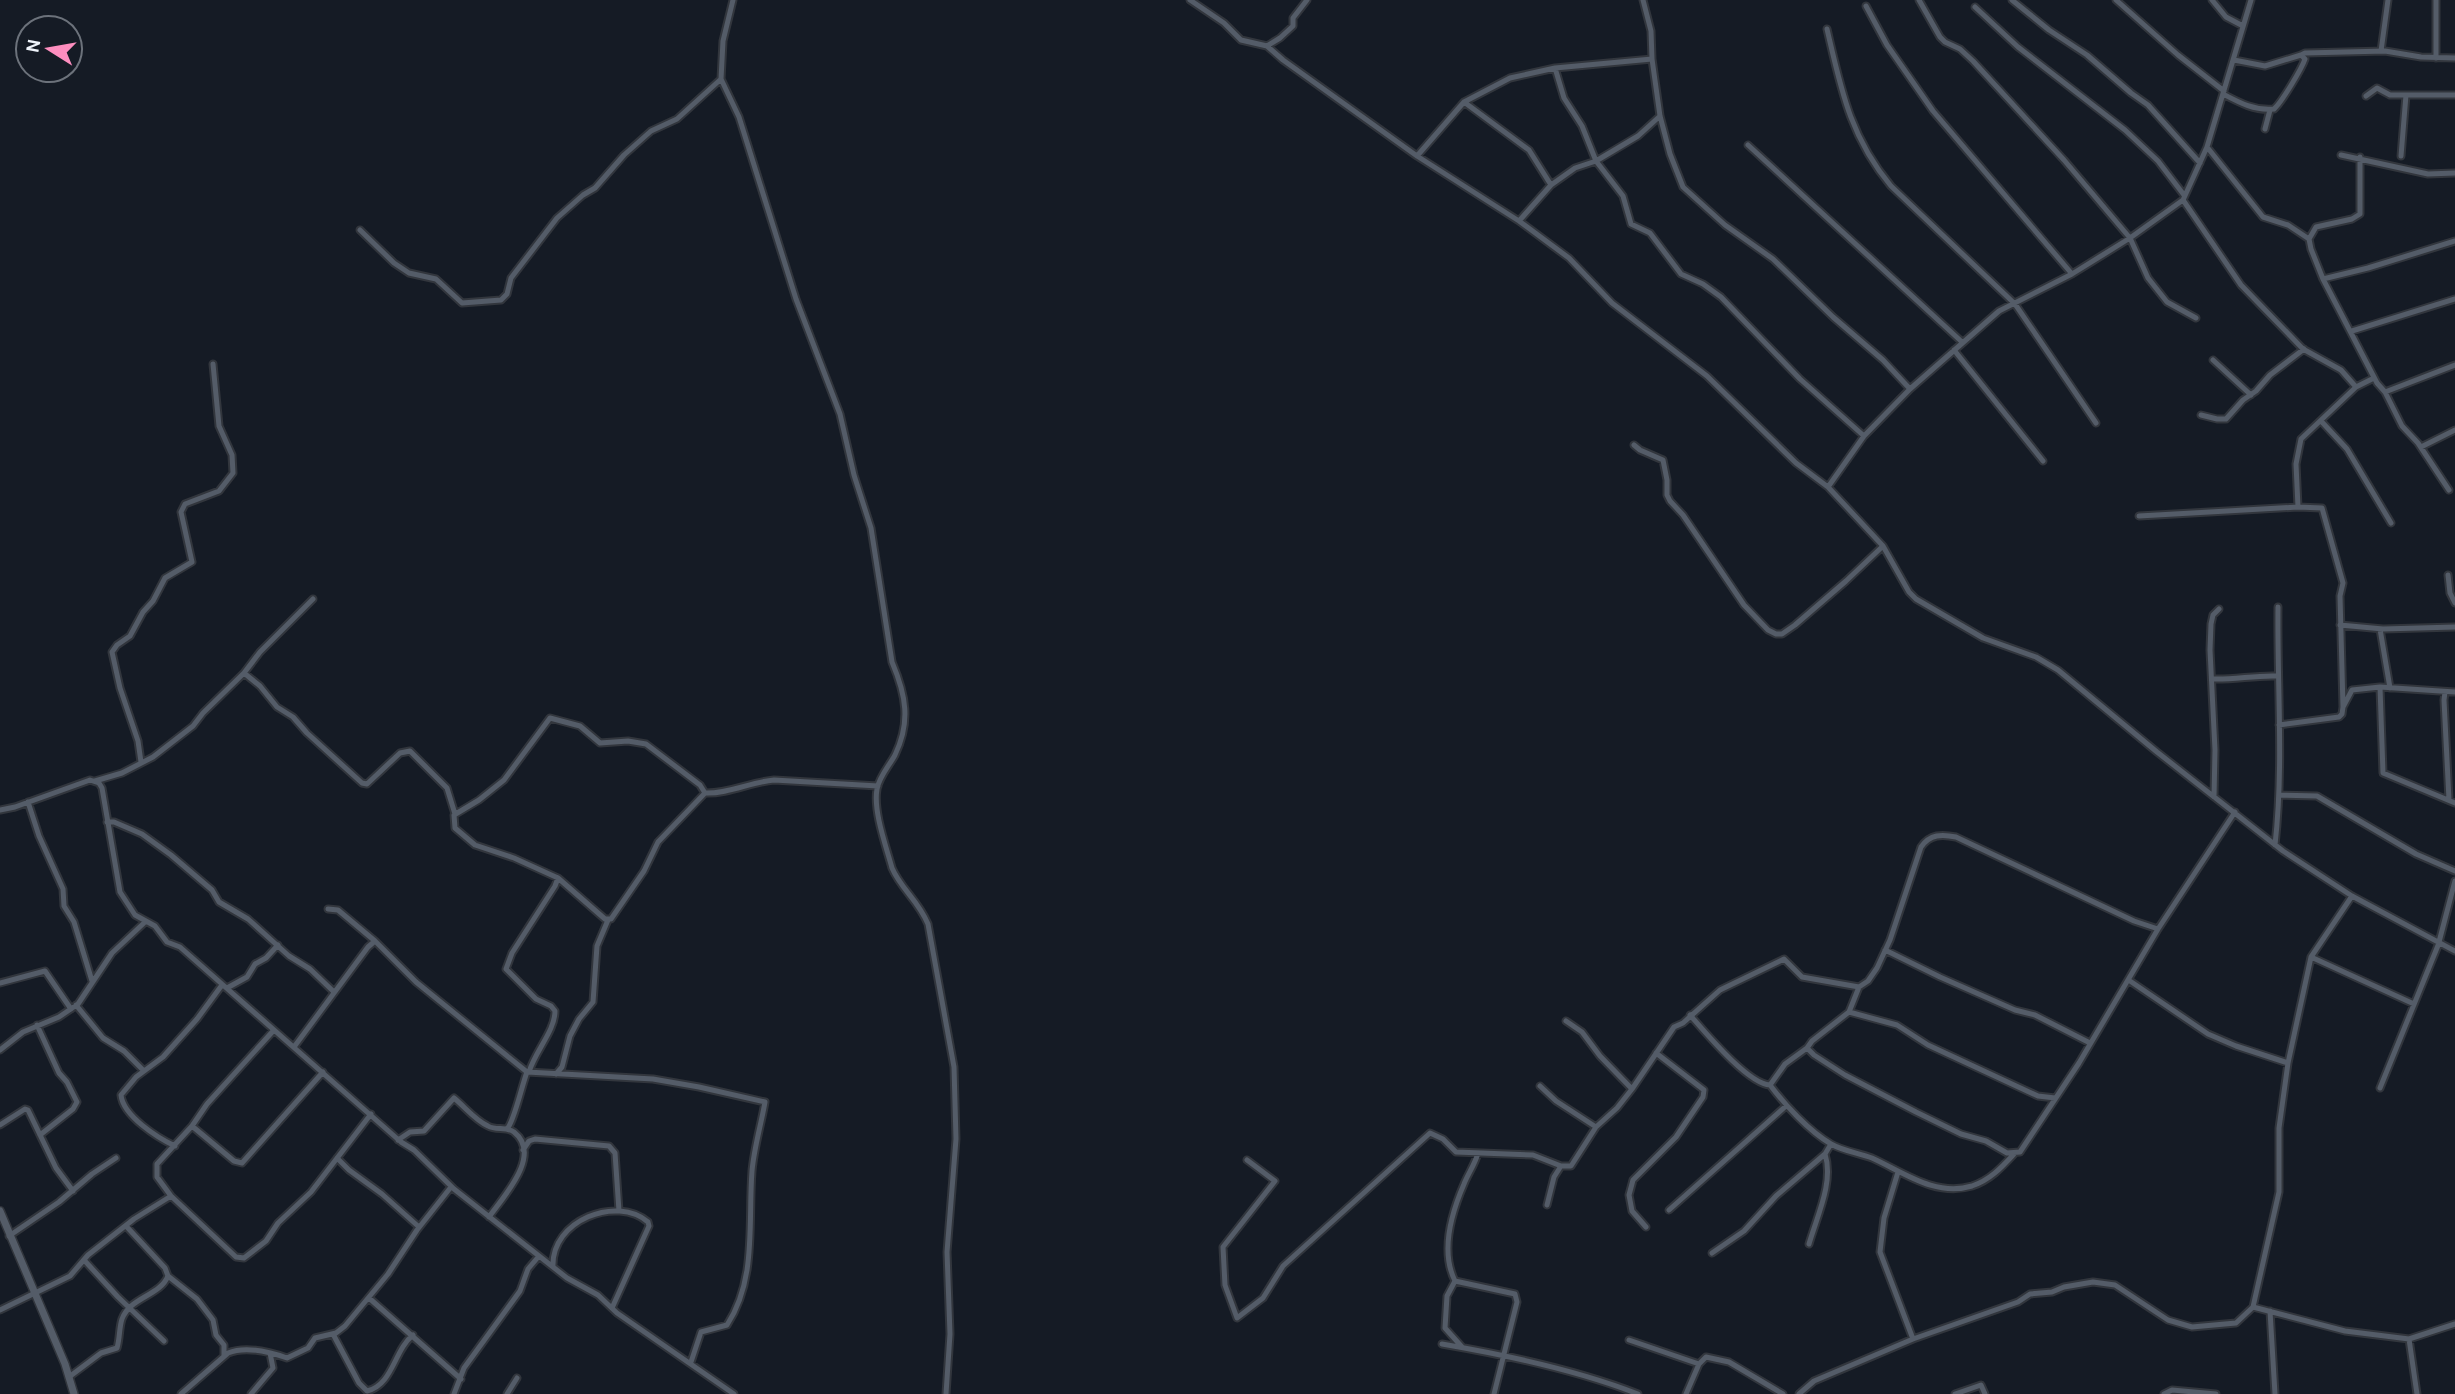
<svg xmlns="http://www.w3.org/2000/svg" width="2455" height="1394" font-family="Karla,sans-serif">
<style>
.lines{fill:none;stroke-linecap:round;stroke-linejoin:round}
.minor-casing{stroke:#32363d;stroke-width:9}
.tertiary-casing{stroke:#32363d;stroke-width:10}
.minor{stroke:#545c68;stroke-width:5}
.tertiary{stroke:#545c68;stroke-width:7}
</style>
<rect width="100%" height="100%" fill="#151b25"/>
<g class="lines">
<!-- minor casing -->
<g class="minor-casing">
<path id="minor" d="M 733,0 L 723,41 L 721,79 L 739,117 L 796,299 L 840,414 L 854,475 L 871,528 L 892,662 C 906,695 911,722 895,755 C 889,766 879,777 877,789 C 873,811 886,846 892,868 C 901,889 918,900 928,924 L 954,1067 L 956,1139 L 947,1252 L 950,1334 L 946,1394
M 1190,0 L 1224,23 L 1241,40 L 1267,46 L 1283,60 L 1417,156 L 1519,221 L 1569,258 L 1612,303 L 1707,376 L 1796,463 L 1828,487 L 1883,546 L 1909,592 L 1916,599 L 1983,638 L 2036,657 L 2058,670 L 2157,752 L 2283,851 L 2352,896 L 2455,951
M 1643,0 L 1651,31 L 1652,59 L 1660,116 L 1670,154 L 1683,187 L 1725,225 L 1773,259 L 1833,317 L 1883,360 L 1910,389
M 1919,0 L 1940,37 L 1945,42 L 1960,49 L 1973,61 L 2064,160 L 2130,238 L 2148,278 L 2167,302 L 2196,318
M 2012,0 L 2049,30 L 2087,55 L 2131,93 L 2148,105 L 2200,163
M 2116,0 L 2178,55 L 2224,91
M 2212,0 L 2226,17 L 2243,26
M 1866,6 L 1887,45 L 1933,111 L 2072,274
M 1975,7 L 2018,47 L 2125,130 L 2158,161 L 2184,195
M 1827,29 C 1841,89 1850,137 1891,186 L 2015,304 L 2096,423
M 1267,46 L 1280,38 L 1293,26 L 1293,18 L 1307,0
M 2381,51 L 2388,0
M 2436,58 L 2436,0
M 2234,60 L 2265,66 L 2301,55
M 1555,68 L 1564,98 L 1582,126 L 1596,161 L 1623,196 L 1631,224 L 1650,233 L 1681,274 L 1703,284 L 1721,297 L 1800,379 L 1864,436
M 2223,94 C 2240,103 2255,111 2274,109 C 2282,102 2302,68 2305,59 L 2301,55 L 2305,53 L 2385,51 L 2421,57 L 2455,58
M 2366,96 L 2377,88 L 2390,95 L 2455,95
M 1464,102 L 1529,150 L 1551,185
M 2265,129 L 2270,110
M 1748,145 L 1962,342
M 2207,147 L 2263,217 L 2288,225 L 2309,239
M 2341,155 L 2428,174 L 2455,173
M 1417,156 L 1464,102 L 1510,78 L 1555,68 L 1652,59
M 2401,156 L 2406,95
M 2360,157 L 2360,214 L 2352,219 L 2316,227 L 2309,239 L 2311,249 L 2323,279 L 2377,383 L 2385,392 L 2402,426 L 2418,443 L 2449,490
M 2183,200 L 2241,285 L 2303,349 L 2341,370 L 2356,387
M 1519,221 L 1551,185 L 1575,168 L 1596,161 L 1638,136 L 1660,116
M 360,230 L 394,263 L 409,273 L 436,279 L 462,303 L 501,300 L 507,294 L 511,278 L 557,218 L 583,195 L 595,188 L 624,155 L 651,131 L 677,119 L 721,79
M 2323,279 L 2368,268 L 2455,241
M 2352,331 L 2455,299
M 1954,350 L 2043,461
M 2213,360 L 2251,395
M 2385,392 L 2455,365
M 2201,415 L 2217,419 L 2226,419 L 2243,400 L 2256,391 L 2270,375 L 2304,349
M 2321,421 L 2347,449 L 2391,523
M 1634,445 L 1640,450 L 1663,460 L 1667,480 L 1667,495 L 1670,501 L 1683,515 L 1744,605 L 1768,630 L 1776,634 L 1782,634 L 1795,625 L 1846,581 L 1883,546
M 2421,447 L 2455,430
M 1828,487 L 1864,436 L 1910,389 L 1999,311 L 2072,274 L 2130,238 L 2183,200 L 2207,147 L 2251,0
M 2298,507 L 2296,464 L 2301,439 L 2356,387 L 2374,378
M 2139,516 L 2298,507 L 2322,508 L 2343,583 L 2340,596 L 2343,707
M 2448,575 L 2450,593 L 2455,603
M 2340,625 L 2383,629 L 2455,627
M 2380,629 L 2390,688
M 244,673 L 260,686 L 277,707 L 293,717 L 307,733 L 362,783 L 367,784 L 400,753 L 410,751 L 447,788 L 455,814
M 2212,679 C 2234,680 2255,675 2277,676
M 2380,687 L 2383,773 L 2455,803
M 2445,692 L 2444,700 L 2449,800
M 2279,725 L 2339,717 L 2342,714 L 2343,707 L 2352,690 L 2380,687 L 2455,692
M 141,762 L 138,741 L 120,688 L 112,652 L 117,645 L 130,636 L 143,612 L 153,601 L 165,578 L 192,562 L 181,512 L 185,504 L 219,491 L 233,473 L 232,455 L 219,426 L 213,364
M 95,781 L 122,773 L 153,757 L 193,726 L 203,713 L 244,673 L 260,652 L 313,599
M 2280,795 L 2317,796 L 2416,854 L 2455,871
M 2214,797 L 2215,750 L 2210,650 L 2211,624 L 2213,615 L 2219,609
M 28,802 L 39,836 L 63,889 L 64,906 L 74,922 L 92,981
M 0,810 L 15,807 L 90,780 L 99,783 L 102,788 L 120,892 L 135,915 L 155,926 L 167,942 L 180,947 L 401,1142 L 414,1150 L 454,1189 L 567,1278 L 598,1295 L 617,1313 L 734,1394
M 107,822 L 114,822 L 142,834 L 171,855 L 212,890 L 219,902 L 248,919 L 289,956 L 310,969 L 334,992
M 2275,845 C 2284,765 2277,686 2278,607
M 558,878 L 605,919 L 611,919 L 644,871 L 658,842 L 705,793
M 328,909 L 338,910 L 375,941
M 2158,929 L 2134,921 L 1956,837 C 1942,834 1930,834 1921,847 L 1890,940 L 1877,968 L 1868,981 L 1859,987 L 1849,1012 L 1812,1041 L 1807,1048 L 1814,1055 L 1845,1075 L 1916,1112 L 1961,1134 L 1986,1141 L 2007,1153 L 2020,1152 L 2079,1063 L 2158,929 L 2235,812
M 2439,942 L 2455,881
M 1885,950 L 1940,977 L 2015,1010 L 2035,1015 L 2090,1043
M 2311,957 L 2414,1004
M 2130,981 L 2208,1034 L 2236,1046 L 2288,1063
M 0,983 L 45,971 L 71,1009
M 227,988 L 247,977 L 255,964 L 266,958 L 278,945
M 76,1005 L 103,1038 L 124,1051 L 144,1071
M 1849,1012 L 1897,1025 L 1928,1045 L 2038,1096 L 2055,1098
M 1690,1015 C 1705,1032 1748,1084 1770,1085 L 1785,1064 L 1807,1048
M 1566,1021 L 1582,1032 L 1600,1056 L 1632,1089
M 37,1025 L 59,1073 L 67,1082 L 77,1102 L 73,1109 L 40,1135
M 274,1030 L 207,1104 L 192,1126 L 234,1161 L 242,1163 L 323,1072
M 294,1047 L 368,947 L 375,941 L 416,982 L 527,1072 L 653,1079 L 699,1087 L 765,1102 C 761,1125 754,1148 752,1171 C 748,1223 757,1279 727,1325 L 701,1332 L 691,1362
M 0,1050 L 23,1032 L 59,1017 L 78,1004 L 112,953 L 145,922
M 529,1072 C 535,1051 555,1031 555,1011 L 551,1006 L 536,999 L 506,969 L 512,953 L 555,886 L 558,878 L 514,858 L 475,845 L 455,828 L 454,815 L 479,800 L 504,780 L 550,718 L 580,726 L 600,743 L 628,741 L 646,744 L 700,785 L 705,793 C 728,794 751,782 774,780 L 878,786
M 556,1074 L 562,1067 L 570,1036 L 579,1019 L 593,1002 L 597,946 L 608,920
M 1770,1085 C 1785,1105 1809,1131 1831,1144 C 1843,1151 1859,1153 1872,1158 C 1903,1172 1935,1197 1972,1186 C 1990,1180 2001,1168 2014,1154
M 1540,1086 L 1556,1101 L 1596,1127
M 2380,1088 L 2439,943
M 0,1125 L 25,1109 L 28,1110 L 56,1168 L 73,1191
M 192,1126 L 157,1164 L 157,1177 L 171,1196 L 236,1257 L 244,1258 L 266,1241 L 278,1223 L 311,1192 L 371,1114
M 507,1129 C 514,1122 522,1085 527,1072
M 398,1140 L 410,1132 L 424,1131 L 454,1098 C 465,1107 475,1120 488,1126 C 496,1131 506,1126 514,1132 C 543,1155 503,1197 489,1217
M 175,1146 C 158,1138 123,1116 121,1095 L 136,1077 L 163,1057 L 197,1019 L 222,985
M 523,1150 L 529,1141 L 535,1139 L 609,1146 L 615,1153 L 619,1211
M 337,1158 L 349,1170 L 382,1194 L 419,1227
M 1247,1160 L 1275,1181 L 1223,1247 L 1225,1285 L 1237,1318 L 1263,1298 L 1283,1266 L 1430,1133 L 1443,1139 L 1456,1152 L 1533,1155 L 1561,1166
M 1898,1172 L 1884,1218 L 1880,1252 L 1913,1339
M 1547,1205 L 1554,1177 L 1561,1166 L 1571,1166 L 1596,1127 L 1617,1108 L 1632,1089 L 1674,1027 L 1683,1023 L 1720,990 L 1784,959 L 1802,977 L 1859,987
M 1669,1210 L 1786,1106
M 1646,1227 L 1632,1211 L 1629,1195 L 1633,1180 L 1676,1137 L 1703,1097 L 1704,1090 L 1656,1053
M 9,1236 L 59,1202 L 92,1174 L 116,1158
M 1809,1244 C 1817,1216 1834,1182 1825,1154 L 1831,1144
M 1712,1253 L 1744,1231 L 1776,1196 L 1825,1154
M 84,1260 L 118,1297 L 164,1341
M 553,1267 C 551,1220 617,1195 648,1222 L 649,1226 L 612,1308
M 168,1276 L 197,1299 L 213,1320 L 216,1335 L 224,1345 L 224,1356
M 1455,1281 C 1440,1251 1451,1214 1464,1184 C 1468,1174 1475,1164 1478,1153
M 369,1298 L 461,1379
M 2253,1307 L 2345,1331 L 2409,1339 L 2455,1324
M 0,1310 L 70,1276 L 88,1255 L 134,1219 L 171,1196
M 2270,1311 L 2275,1394
M 333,1334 L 359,1383 L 367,1391 C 393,1385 394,1350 413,1335
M 2409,1339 L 2417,1394
M 1629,1340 L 1699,1364
M 1442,1344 C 1506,1355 1577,1370 1638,1394
M 1462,1347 L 1445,1328 L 1447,1296 L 1455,1281 L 1515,1294 L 1517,1302 L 1494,1394
M 69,1377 L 101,1353 L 117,1348 C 120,1338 119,1328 122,1319 C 130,1297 160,1296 168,1276 L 165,1268 L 126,1226
M 181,1394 L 228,1353 C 245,1346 270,1352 287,1358 L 308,1348 L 315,1338 L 336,1333 L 345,1326 L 388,1274 L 417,1230 L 451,1187
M 251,1394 L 273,1368 L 270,1353
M 454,1394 L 464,1368 L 520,1291 L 528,1269 L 539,1256
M 507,1394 L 517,1378
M 1686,1394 L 1699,1364 L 1706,1357 L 1729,1362 L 1783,1394
M 1799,1394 L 1814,1381 L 1913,1339 L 2018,1302 L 2030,1294 L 2052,1292 L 2064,1287 L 2093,1282 L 2115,1285 L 2168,1320 L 2192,1327 L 2236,1323 L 2253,1307 L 2279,1192 L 2279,1128 L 2288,1063 L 2311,957 L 2352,896
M 1955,1394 L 1981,1385 L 1985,1394
M 2164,1394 L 2172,1390 L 2216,1394"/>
</g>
<!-- tertiary casing -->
<g class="tertiary-casing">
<path id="tertiary" d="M 0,1211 L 65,1364 L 74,1394"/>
</g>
<!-- minor -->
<use href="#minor" class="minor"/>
<!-- tertiary -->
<use href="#tertiary" class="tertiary"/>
</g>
<!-- north arrow -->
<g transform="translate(49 49) rotate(281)"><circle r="33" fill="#151b25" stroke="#6c727b" stroke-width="2"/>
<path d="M0-5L12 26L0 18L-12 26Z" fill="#fd8ebf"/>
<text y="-10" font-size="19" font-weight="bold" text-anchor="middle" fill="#eff4fb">N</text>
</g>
</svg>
